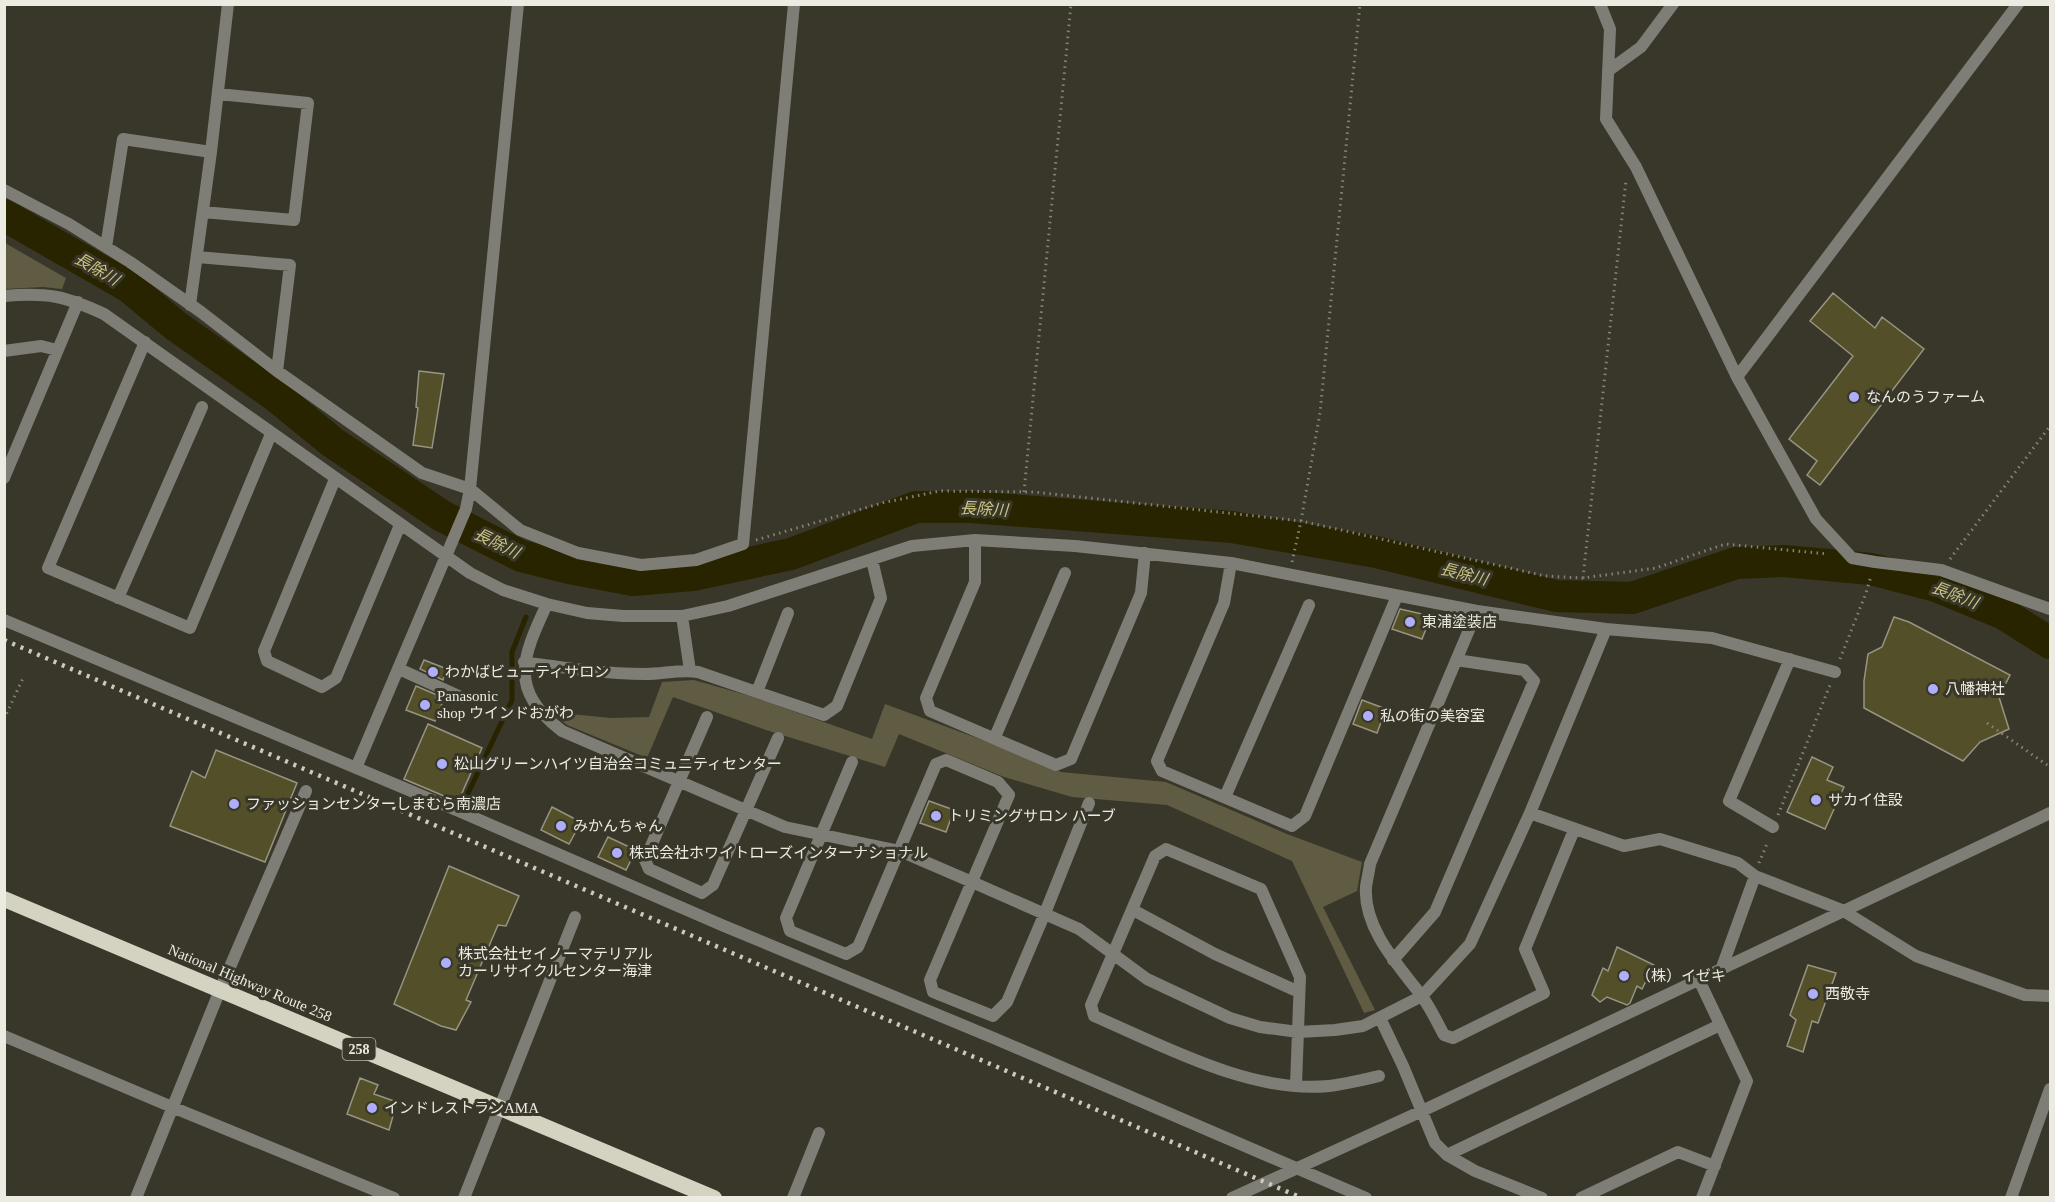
<svg xmlns="http://www.w3.org/2000/svg" width="2055" height="1202" font-family="'Times New Roman','Noto Sans JP',serif">
<style>
.green{fill:#5f5c43}
.lines{fill:none;stroke-linecap:round;stroke-linejoin:round}
.stream{stroke:#282400;stroke-width:5}
.river{stroke:#282400;stroke-width:32}
.building{fill:#534f28;stroke:#969584;stroke-width:1.5}
.path{stroke:#858478;stroke-width:3;stroke-dasharray:1.5 4.5;stroke-linecap:butt}
.minor{stroke:#7e7e77;stroke-width:12}
.trunk{stroke:#d4d3c2;stroke-width:16}
.rail{stroke:#cbcac0;stroke-width:4.5;stroke-dasharray:3 6;stroke-linecap:butt}
.poi-dot{fill:#afaefa;stroke:#393729;stroke-width:2}
.labels{text-anchor:middle;dominant-baseline:central;stroke-width:6;stroke-linejoin:round;paint-order:stroke}
.shield{fill:#393729;stroke:#b6b5aa;stroke-width:1.5}
.shield-label{font-size:14px;font-weight:bold;fill:#ecebe2}
.poi-label{font-size:15px;fill:#ecebe2;stroke:#393729;text-anchor:start}
.street-label{font-size:15px;fill:#ecebe2;stroke:#393729}
.water-label{font-size:16px;font-style:italic;fill:#ccc682;stroke:#393729}
</style>
<rect width="100%" height="100%" fill="#393729"/>
<!-- green -->
<path class="green" d="M 5,243 L 66,278 L 62,289 L 43,287 L 5,289 Z
M 694,680 L 750,696 L 872,739 L 885,704 L 1031,758 L 1061,772 L 1166,782 L 1287,834 L 1362,862 L 1357,891 L 1323,907 L 1375,1010 L 1364,1013 L 1292,861 L 1167,805 L 1072,797 L 1004,777 L 899,734 L 885,767 L 766,730 L 673,697 L 647,758 L 567,725 L 550,712 L 611,718 L 649,717 L 662,682 Z"/>
<g class="lines">
<!-- stream -->
<path class="stream" d="M 543,574 L 549,563
M 463,804 L 512,700 L 512,652 L 526,617"/>
<!-- river -->
<path class="river" d="M 4,215 L 129,287 L 176,326 L 277,397 L 332,442 L 442,516 L 521,556 L 569,568 L 633,580 L 693,575 L 791,554 L 916,507 L 971,507 L 1232,527 L 1376,552 L 1556,596 L 1632,598 L 1736,563 L 1784,561 L 1871,569 L 1936,586 L 2004,614 L 2050,643"/>
</g>
<!-- building -->
<path class="building" d="M 1833,293 L 1875,328 L 1882,317 L 1924,349 L 1820,485 L 1807,475 L 1817,461 L 1789,439 L 1853,356 L 1810,321 Z
M 419,371 L 444,374 L 432,448 L 413,445 L 418,408 L 416,407 Z
M 1400,609 L 1431,616 L 1422,639 L 1392,629 Z
M 1894,617 L 1909,622 L 2010,675 L 1999,697 L 2009,729 L 1980,742 L 1963,761 L 1864,708 L 1864,681 L 1868,654 L 1882,647 Z
M 424,660 L 447,669 L 443,680 L 420,669 Z
M 416,686 L 437,695 L 436,698 L 443,701 L 435,721 L 406,710 Z
M 1362,700 L 1386,709 L 1377,733 L 1353,724 Z
M 428,724 L 482,748 L 458,802 L 404,779 Z
M 216,750 L 297,783 L 265,862 L 170,826 L 192,771 L 205,778 Z
M 1812,757 L 1833,767 L 1827,780 L 1844,787 L 1825,829 L 1787,812 Z
M 929,801 L 954,810 L 946,832 L 920,823 Z
M 552,807 L 581,822 L 569,844 L 541,830 Z
M 608,837 L 636,850 L 626,870 L 598,857 Z
M 449,866 L 519,896 L 506,926 L 498,925 L 466,1000 L 471,1002 L 456,1030 L 441,1026 L 394,1004 Z
M 1617,947 L 1654,965 L 1642,989 L 1637,986 L 1630,1003 L 1627,1005 L 1607,997 L 1600,1002 L 1592,995 L 1603,968 L 1608,971 Z
M 1808,965 L 1836,973 L 1818,1023 L 1812,1021 L 1803,1052 L 1787,1046 L 1796,1020 L 1790,1015 Z
M 360,1078 L 378,1085 L 374,1094 L 397,1102 L 389,1130 L 347,1114 Z"/>
<g class="lines">
<!-- path -->
<path class="path" d="M 1024,492 L 1071,4
M 756,540 L 882,503 L 940,491 L 1034,492 L 1301,521 L 1545,576 L 1583,578 L 1656,568 L 1725,544 L 1828,554
M 1950,559 L 2050,426
M 1292,562 L 1301,521 L 1320,413 L 1360,4
M 1583,578 L 1626,180
M 1840,659 L 1866,593 L 1871,576
M 4,719 L 24,676
M 1987,723 L 2050,767
M 1778,815 L 1830,685
M 1759,863 L 1768,841"/>
<!-- minor -->
<path class="minor" d="M 1600,4 L 1610,29 L 1606,119 L 1636,167 L 1737,377 L 1816,519 L 1852,558 L 1875,562 L 1941,570 L 2050,609
M 1608,71 L 1641,47 L 1673,4
M 4,190 L 69,224 L 130,262 L 201,312 L 277,371 L 422,473 L 470,489 L 520,530 L 578,553 L 641,565 L 696,560 L 743,544 L 794,4
M 203,212 L 294,220 L 308,103 L 218,94
M 106,247 L 123,139 L 211,152
M 197,257 L 290,265 L 277,371
M 4,296 C 47,292 65,296 104,314 L 470,573 L 503,590 L 547,604 L 587,613 L 623,616 L 682,616 L 728,606 L 912,546 L 975,540 L 1075,546 L 1231,563 L 1477,611 L 1606,629 L 1712,638 L 1835,672
M 190,305 L 211,152 L 228,4
M 145,342 L 48,568 L 190,628 L 271,434
M 4,351 L 41,346 L 57,350
M 1737,377 L 2018,4
M 4,478 L 78,302
M 335,479 L 264,651 L 267,661 L 322,687 L 336,678 L 400,525
M 975,540 L 975,582 L 926,698 L 930,711 L 1056,765 L 1071,759 L 1141,593 L 1145,553
M 1231,563 L 1224,603 L 1157,761 L 1162,771 L 1292,826 L 1305,816 L 1397,596
M 118,598 L 202,407
M 547,604 C 522,658 508,689 562,731 L 785,827 L 900,851 L 972,882 L 1079,929 L 1147,979 L 1230,1018 L 1260,1027 L 1298,1032 L 1335,1030 L 1363,1026 L 1422,996 L 1470,944 L 1530,813 L 1606,629
M 1477,611 L 1370,864 C 1369,872 1367,879 1366,887 C 1363,928 1398,965 1421,995 C 1430,1007 1437,1022 1444,1035 L 1453,1038 L 1544,993 L 1525,949 L 1574,830
M 682,616 L 690,671
M 4,620 L 461,812 L 724,926 L 996,1039 L 1366,1198
M 524,662 C 565,668 605,674 646,674 C 663,674 681,669 698,672 L 824,715 L 837,706 L 881,598 L 872,560
M 399,669 L 463,698
M 757,692 L 788,613
M 707,717 L 645,860 L 649,869 L 702,893 L 713,885 L 778,738
M 995,737 L 1065,573
M 852,762 L 786,918 L 790,931 L 846,954 L 858,947 L 936,764 L 946,760 L 998,782 L 1009,795 L 930,980 L 933,992 L 993,1016 L 1007,1002 L 1045,913 L 1089,803
M 356,768 L 466,509 L 470,489 L 518,4
M 1225,797 L 1309,605
M 1530,813 L 1624,846 L 1660,839 L 1738,863 L 1755,876 L 1842,910 L 1916,956 L 2025,995 L 2050,996
M 1773,827 L 1729,801 L 1790,659
M 1133,910 L 1215,954 L 1299,992
M 1393,960 L 1435,912 L 1534,681 L 1524,670 L 1456,660
M 1721,970 L 1755,876
M 1699,980 L 1747,1081 L 1702,1198
M 1380,1018 L 1403,1066 L 1435,1143 L 1447,1155 L 1475,1171 L 1542,1198
M 4,1036 L 172,1107 L 394,1198
M 1296,1085 L 1300,977 L 1261,889 L 1166,849 L 1155,856 L 1091,1005 L 1094,1016 C 1164,1046 1251,1094 1329,1086 C 1346,1084 1362,1080 1379,1076
M 1447,1155 L 1720,1025
M 136,1198 L 220,990 L 306,791
M 464,1198 L 575,917
M 793,1198 L 819,1133
M 1232,1198 L 1422,1111 L 2050,813
M 1581,1198 L 1678,1152 L 1715,1166
M 2011,1198 L 2050,1089"/>
<!-- trunk -->
<path class="trunk" d="M 4,899 L 714,1198"/>
<!-- rail -->
<path class="rail" d="M 4,640 L 1302,1198"/>
</g>
<!-- markers -->
<g class="poi-dot">
<circle cx="1854" cy="397" r="6"/>
<circle cx="1410" cy="622" r="6"/>
<circle cx="433" cy="672" r="6"/>
<circle cx="1933" cy="689" r="6"/>
<circle cx="425" cy="705" r="6"/>
<circle cx="1368" cy="716" r="6"/>
<circle cx="442" cy="764" r="6"/>
<circle cx="1816" cy="800" r="6"/>
<circle cx="234" cy="804" r="6"/>
<circle cx="936" cy="816" r="6"/>
<circle cx="561" cy="826" r="6"/>
<circle cx="617" cy="853" r="6"/>
<circle cx="446" cy="963" r="6"/>
<circle cx="1624" cy="976" r="6"/>
<circle cx="1813" cy="994" r="6"/>
<circle cx="372" cy="1108" r="6"/>
</g>
<g class="labels">
<!-- shield labels -->
<rect class="shield" x="342.5" y="1038" width="33" height="22" rx="4.5"/>
<g class="shield-label">
<text x="359" y="1049">258</text>
</g>
<!-- poi labels -->
<g class="poi-label">
<text x="1866" y="397">なんのうファーム</text>
<text x="1422" y="622">東浦塗装店</text>
<text x="445" y="672">わかばビューティサロン</text>
<text x="1945" y="689">八幡神社</text>
<text x="437" y="696">Panasonic<tspan x="437" dy="17">shop ウインドおがわ</tspan></text>
<text x="1380" y="716">私の街の美容室</text>
<text x="454" y="764">松山グリーンハイツ自治会コミュニティセンター</text>
<text x="1828" y="800">サカイ住設</text>
<text x="246" y="804">ファッションセンターしまむら南濃店</text>
<text x="948" y="816">トリミングサロン ハーブ</text>
<text x="573" y="826">みかんちゃん</text>
<text x="629" y="853">株式会社ホワイトローズインターナショナル</text>
<text x="458" y="954">株式会社セイノーマテリアル<tspan x="458" dy="17">カーリサイクルセンター海津</tspan></text>
<text x="1636" y="976">（株）イゼキ</text>
<text x="1825" y="994">西敬寺</text>
<text x="384" y="1108">インドレストランAMA</text>
</g>
<!-- street labels -->
<g class="street-label">
<text transform="translate(250 983) rotate(23)">National Highway Route 258</text>
</g>
<!-- water labels -->
<g class="water-label">
<text transform="translate(97 269) rotate(30)">長除川</text>
<text transform="translate(984 509) rotate(3)">長除川</text>
<text transform="translate(497 543) rotate(26)">長除川</text>
<text transform="translate(1464 574) rotate(14)">長除川</text>
<text transform="translate(1955 595) rotate(21)">長除川</text>
</g>
</g>
<!-- border -->
<rect width="2055" height="1202" fill="none" stroke="#ecebe2" stroke-width="12"/>
</svg>
